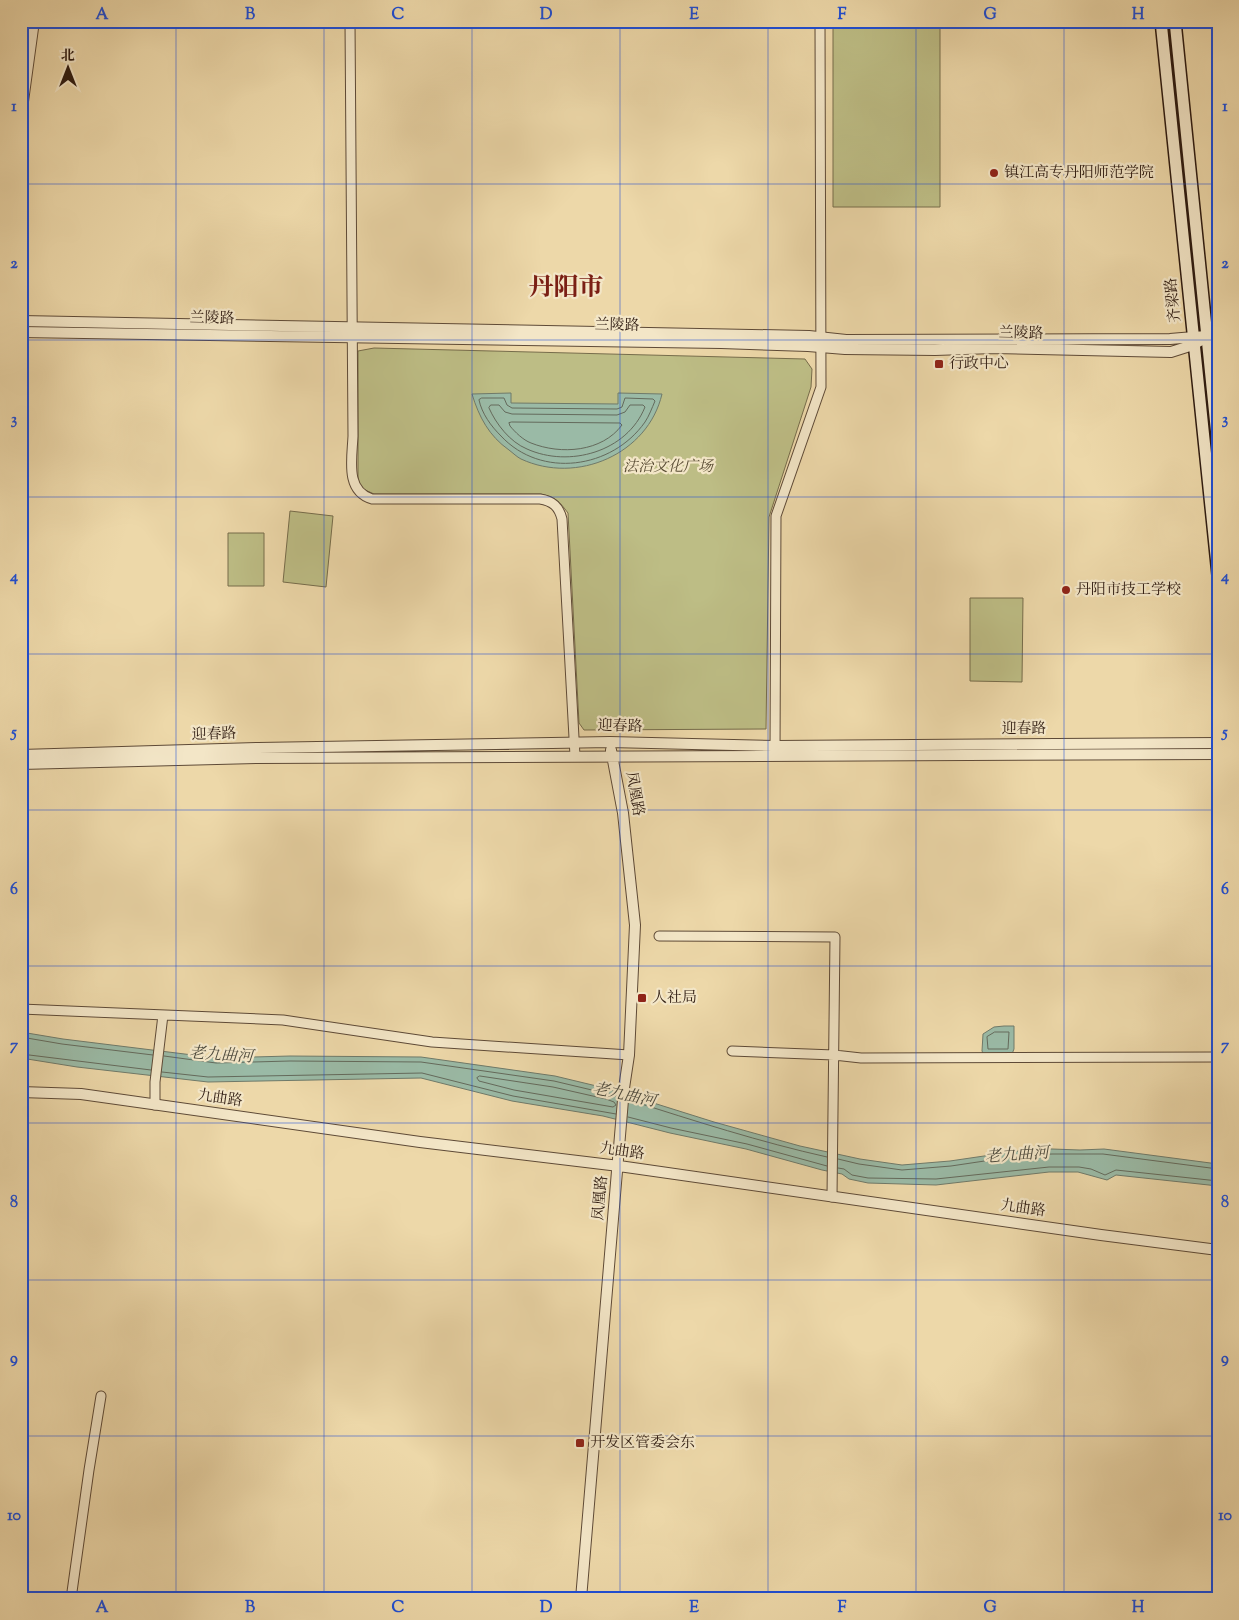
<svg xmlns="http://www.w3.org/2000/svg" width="1239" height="1620" font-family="'Sorts Mill Goudy','Noto Serif SC',serif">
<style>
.green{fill:#bdbd85;stroke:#766c4b}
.water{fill:#9abaa6;stroke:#6f7a6a}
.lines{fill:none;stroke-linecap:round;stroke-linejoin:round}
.shore{stroke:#646a5c;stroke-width:1}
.minor-casing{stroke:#5e4a37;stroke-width:11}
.tertiary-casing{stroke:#5e4a37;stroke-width:12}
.secondary-casing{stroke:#2e1b11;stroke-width:14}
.minor{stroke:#f3e6c7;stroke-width:9}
.tertiary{stroke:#f3e6c7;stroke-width:10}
.secondary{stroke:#f3e6c7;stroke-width:11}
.grid{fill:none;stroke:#1d4ed8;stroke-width:1;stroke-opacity:0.55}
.poi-dot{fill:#8f2418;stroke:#f3e6c7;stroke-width:2}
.labels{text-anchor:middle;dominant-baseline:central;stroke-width:4.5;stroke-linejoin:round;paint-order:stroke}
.poi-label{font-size:15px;fill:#2e1b11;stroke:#f3e6c7;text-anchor:start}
.street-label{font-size:15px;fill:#2e1b11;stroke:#f3e6c7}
.park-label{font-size:15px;font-style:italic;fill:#594c34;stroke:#f3e6c7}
.water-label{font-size:16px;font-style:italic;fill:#4e4b3e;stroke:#f3e6c7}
.town-label{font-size:25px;font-weight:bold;fill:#7a1f14;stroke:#f3e6c7}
.neatline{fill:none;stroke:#1d4ed8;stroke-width:2}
.grid-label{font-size:16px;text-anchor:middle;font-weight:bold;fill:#1d4ed8}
</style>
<rect width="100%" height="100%" fill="#edd8a9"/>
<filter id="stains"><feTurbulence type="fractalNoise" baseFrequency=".004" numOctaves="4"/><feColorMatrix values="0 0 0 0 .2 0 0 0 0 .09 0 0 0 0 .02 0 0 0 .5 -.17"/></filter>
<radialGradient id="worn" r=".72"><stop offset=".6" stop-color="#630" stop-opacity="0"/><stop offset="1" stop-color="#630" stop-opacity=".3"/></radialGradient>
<!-- green -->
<path class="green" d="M 833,21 L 940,21 L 940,207 L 833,207 Z
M 374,348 L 805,359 L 812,369 L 811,387 L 769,517 L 766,729 L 584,730 L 579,723 L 568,513 C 559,501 555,497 541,494 L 374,494 L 363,489 L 358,482 L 358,351 Z
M 290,511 L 333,516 L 326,587 L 283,582 Z
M 228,533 L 264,533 L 264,586 L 228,586 Z
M 970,598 L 1023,598 L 1022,682 L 970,681 Z"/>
<!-- water -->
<path class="water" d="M 511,393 L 511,403 L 618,404 L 618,393 L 662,394 C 648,454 577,485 521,459 C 517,457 513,453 509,450 C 489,436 479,417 472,394 Z
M 1004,1026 L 1014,1026 L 1014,1049 L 1012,1054 L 984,1055 L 982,1051 L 983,1034 L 994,1027 Z
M 21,1032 L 63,1039 L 217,1058 L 290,1056 L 421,1057 L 555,1076 L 609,1089 L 714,1122 L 800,1146 L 860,1159 L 902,1165 L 950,1161 L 1018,1151 L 1052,1149 L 1080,1150 L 1104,1149 L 1218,1164 L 1218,1186 L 1116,1175 L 1107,1180 L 1078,1172 L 1049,1172 L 936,1185 L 868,1183 L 849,1179 L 842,1174 L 822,1170 L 746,1149 L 670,1133 L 603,1116 L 512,1101 L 421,1078 L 208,1082 L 77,1067 L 21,1058 Z"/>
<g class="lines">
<!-- shore -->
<path class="shore" d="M 482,398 L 504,398 L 507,405 L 512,408 L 617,409 L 622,407 L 625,398 L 653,399 L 655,401 C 652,408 649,416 645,422 C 612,469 541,479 501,436 C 491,426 482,414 479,400 Z
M 491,405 L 499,405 L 505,412 L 512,414 L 617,415 L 625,412 L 630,405 L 643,405 L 645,407 C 627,452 569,468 527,449 C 510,442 496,424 489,408 Z
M 512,422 L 620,423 L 622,425 C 602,452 561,455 531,443 C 523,440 515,432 510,426 L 509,423 Z
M 995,1032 L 1009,1032 L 1008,1049 L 988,1049 L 987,1037 Z
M 21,1037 L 62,1044 L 153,1055
M 21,1054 L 151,1070
M 164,1056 L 216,1063 L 290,1061 L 421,1062 L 554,1081 L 617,1096
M 162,1072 L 208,1077 L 422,1073 L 513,1096 L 616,1114
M 480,1076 L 553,1087 L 606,1099 L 614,1102 L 616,1105 L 613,1107 L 514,1090 L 479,1081 L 477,1078 Z
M 629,1100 C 695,1121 760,1142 827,1157
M 628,1117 L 671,1128 L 747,1144 L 827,1166
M 838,1159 L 859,1164 L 902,1170 L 951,1166 L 1018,1156 L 1052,1154 L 1103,1154 L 1218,1169
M 838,1168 L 844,1169 L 852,1175 L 868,1178 L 936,1179 L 1049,1167 L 1079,1167 L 1091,1169 L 1105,1175 L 1116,1170 L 1218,1181"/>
<!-- minor casing -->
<g class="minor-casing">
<path id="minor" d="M 350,21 L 353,436 C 352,459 345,491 372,499 L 540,499 C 553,501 559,507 562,519 L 575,756
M 775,753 L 776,516 L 821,387 L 820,21
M 659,936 L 835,937 L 832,1197
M 21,1009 L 283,1020 L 432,1042 L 629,1055
M 732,1051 L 834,1055 L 861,1058 L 1218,1057
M 155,1105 L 155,1082 L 163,1015
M 71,1599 L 89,1470 L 101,1396"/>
</g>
<!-- tertiary casing -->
<g class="tertiary-casing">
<path id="tertiary" d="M 21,116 L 34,21
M 21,321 L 809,336 L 846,340 L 1170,339 L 1218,335
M 21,332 L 721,343 L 808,346 L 845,349 L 935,350 L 994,348 L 1171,352 L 1193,345 L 1200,341
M 21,755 L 258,748 L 610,742 L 775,746 L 1218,743
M 21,764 L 258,758 L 1218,754
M 21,1092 L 81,1094 L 420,1142 L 619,1166 L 1101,1235 L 1218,1250
M 581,1599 L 624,1088 L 629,1055 L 635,925 L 623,813 L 611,750"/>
</g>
<!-- secondary casing -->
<g class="secondary-casing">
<path id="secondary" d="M 1161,21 L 1218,575
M 1175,21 L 1218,446"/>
</g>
<!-- minor -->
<use href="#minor" class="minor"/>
<!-- tertiary -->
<use href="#tertiary" class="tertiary"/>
<!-- secondary -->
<use href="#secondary" class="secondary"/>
</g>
<!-- grid -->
<path class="grid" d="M 176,21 L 176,1599M 324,21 L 324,1599M 472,21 L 472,1599M 620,21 L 620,1599M 768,21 L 768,1599M 916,21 L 916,1599M 1064,21 L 1064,1599M 21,184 L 1218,184M 21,340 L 1218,340M 21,497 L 1218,497M 21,654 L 1218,654M 21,810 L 1218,810M 21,966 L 1218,966M 21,1123 L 1218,1123M 21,1280 L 1218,1280M 21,1436 L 1218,1436"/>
<!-- markers -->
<g class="poi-dot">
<circle cx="994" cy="173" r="5"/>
<rect x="934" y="359" width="10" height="10" rx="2.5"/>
<circle cx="1066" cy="590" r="5"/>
<rect x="637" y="993" width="10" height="10" rx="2.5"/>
<rect x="575" y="1438" width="10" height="10" rx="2.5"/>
</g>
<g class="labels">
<!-- poi labels -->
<g class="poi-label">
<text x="1004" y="173">镇江高专丹阳师范学院</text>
<text x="949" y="364">行政中心</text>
<text x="1076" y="590">丹阳市技工学校</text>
<text x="652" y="998">人社局</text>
<text x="590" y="1443">开发区管委会东</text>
</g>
<!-- street labels -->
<g class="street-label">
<text transform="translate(1174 300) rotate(-96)">齐梁路</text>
<text transform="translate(212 319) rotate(1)">兰陵路</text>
<text transform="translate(617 326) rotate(1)">兰陵路</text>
<text transform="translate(1021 334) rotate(1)">兰陵路</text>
<text transform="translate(620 727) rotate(1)">迎春路</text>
<text x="1024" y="729">迎春路</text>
<text transform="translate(214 735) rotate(-2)">迎春路</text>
<text transform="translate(634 794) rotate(80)">凤凰路</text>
<text transform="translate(220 1099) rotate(8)">九曲路</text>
<text transform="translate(622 1152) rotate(8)">九曲路</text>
<text transform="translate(601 1198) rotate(-85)">凤凰路</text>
<text transform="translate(1023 1209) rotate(8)">九曲路</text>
</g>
<!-- park labels -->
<g class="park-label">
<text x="668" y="467">法治文化广场</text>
</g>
<!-- water labels -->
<g class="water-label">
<text transform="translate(221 1056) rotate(4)">老九曲河</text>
<text transform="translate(624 1096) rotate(12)">老九曲河</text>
<text transform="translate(1017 1156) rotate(-4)">老九曲河</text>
</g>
<!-- town labels -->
<g class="town-label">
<text x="566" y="289">丹阳市</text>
</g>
</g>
<!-- margin -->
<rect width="1239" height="1620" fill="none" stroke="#edd8a9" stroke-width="55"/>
<!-- north arrow -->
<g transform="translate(68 68)" stroke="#f3e6c7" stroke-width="4" paint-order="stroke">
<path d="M0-4L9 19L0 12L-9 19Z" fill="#2e1b11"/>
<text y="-8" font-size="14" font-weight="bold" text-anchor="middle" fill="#2e1b11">北</text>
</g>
<rect x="28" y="28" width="1184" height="1564" class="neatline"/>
<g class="grid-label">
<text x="102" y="19">A</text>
<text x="250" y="19">B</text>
<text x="398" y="19">C</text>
<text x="546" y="19">D</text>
<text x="694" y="19">E</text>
<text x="842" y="19">F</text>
<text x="990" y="19">G</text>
<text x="1138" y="19">H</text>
<text x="14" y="111">1</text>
<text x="1225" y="111">1</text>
<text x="14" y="268">2</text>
<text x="1225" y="268">2</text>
<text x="14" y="424">3</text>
<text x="1225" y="424">3</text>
<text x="14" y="581">4</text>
<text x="1225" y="581">4</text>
<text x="14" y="737">5</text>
<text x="1225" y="737">5</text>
<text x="14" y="894">6</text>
<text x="1225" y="894">6</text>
<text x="14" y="1050">7</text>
<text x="1225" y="1050">7</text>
<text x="14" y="1207">8</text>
<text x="1225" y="1207">8</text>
<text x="14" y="1363">9</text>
<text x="1225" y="1363">9</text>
<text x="14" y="1520">10</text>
<text x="1225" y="1520">10</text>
<text x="102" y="1612">A</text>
<text x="250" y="1612">B</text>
<text x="398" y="1612">C</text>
<text x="546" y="1612">D</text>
<text x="694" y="1612">E</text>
<text x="842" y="1612">F</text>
<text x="990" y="1612">G</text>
<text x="1138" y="1612">H</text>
</g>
<rect width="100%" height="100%" filter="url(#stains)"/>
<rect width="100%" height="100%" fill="url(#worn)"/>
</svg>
